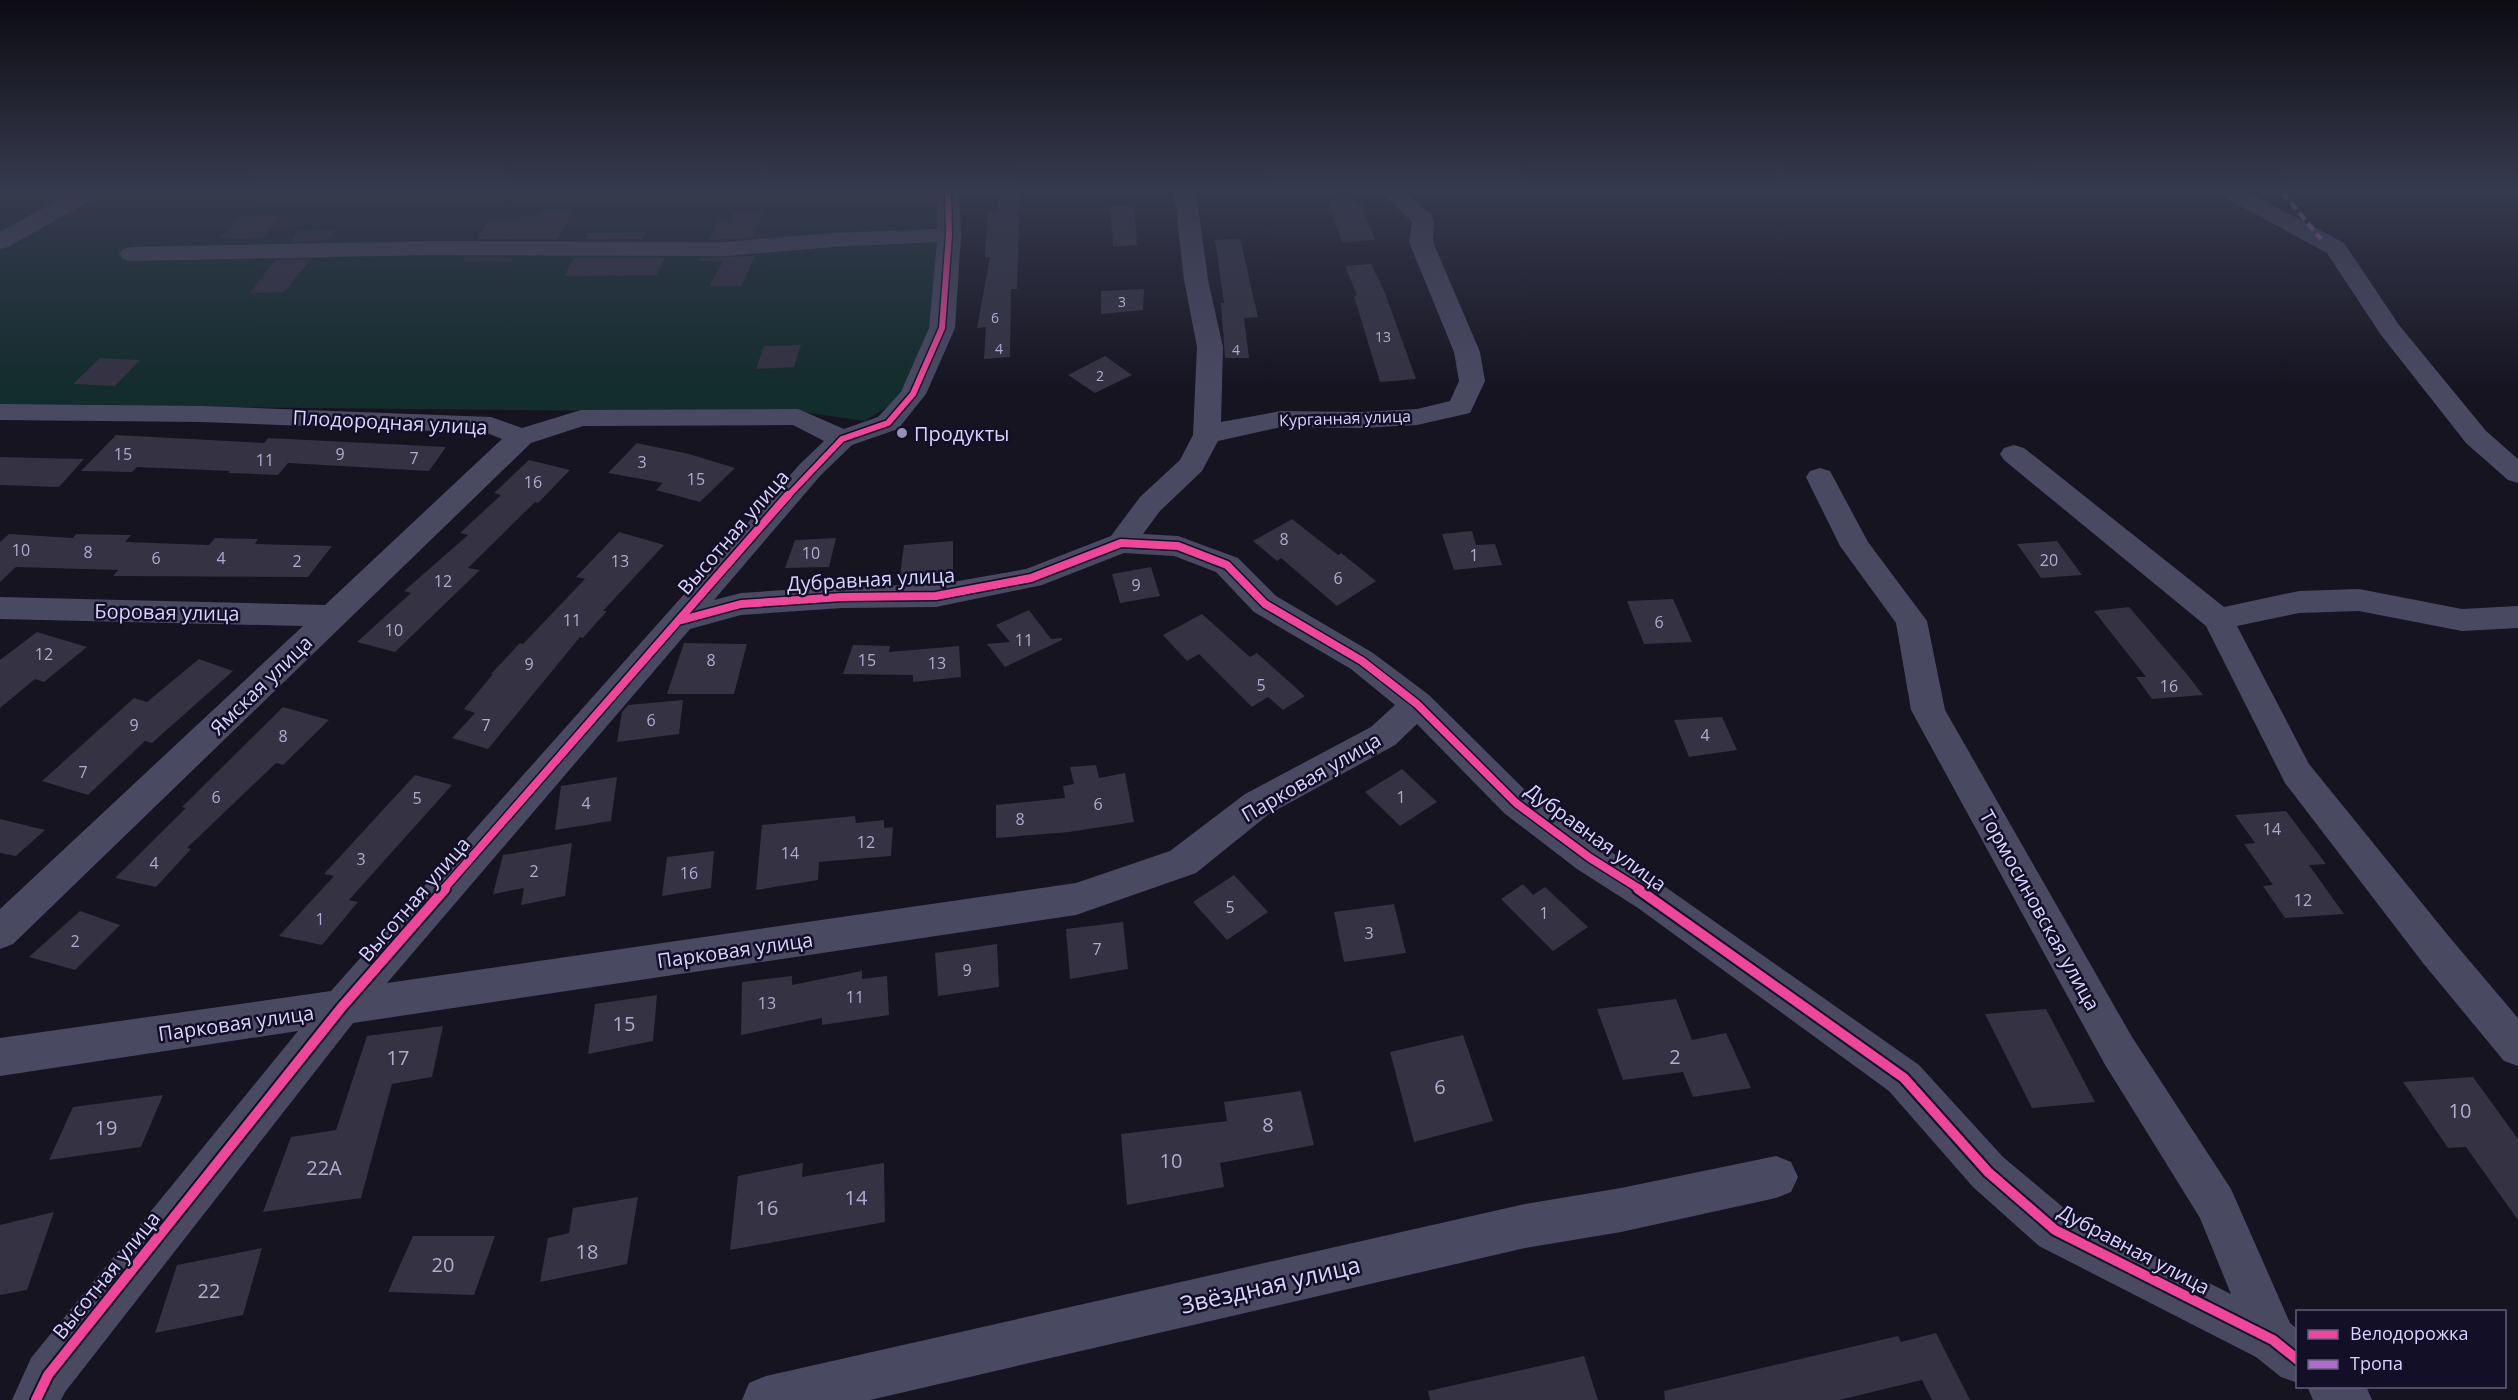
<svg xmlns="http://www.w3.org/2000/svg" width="2518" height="1400" font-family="'Open Sans',sans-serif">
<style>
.green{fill:#132c2d}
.building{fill:#343243}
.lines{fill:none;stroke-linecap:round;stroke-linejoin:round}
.minor{fill:#4a4962;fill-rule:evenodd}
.quiet{stroke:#b06ccc;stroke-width:4.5;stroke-dasharray:9 4.5;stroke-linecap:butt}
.cycleway-far2-casing{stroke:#130f26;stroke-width:9}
.cycleway-far1-casing{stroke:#130f26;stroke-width:11}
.cycleway-casing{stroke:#130f26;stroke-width:14}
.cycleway-far2{stroke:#ed469a;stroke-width:6}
.cycleway-far1{stroke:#ed469a;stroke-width:8}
.cycleway{stroke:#ed469a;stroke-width:10}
.poi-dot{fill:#9591b1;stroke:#130f26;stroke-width:2}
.labels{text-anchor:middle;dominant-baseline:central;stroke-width:5;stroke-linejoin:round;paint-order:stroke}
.far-number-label{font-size:14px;fill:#b0acd0}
.far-street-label{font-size:16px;fill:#d9d4ff;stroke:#130f26}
.number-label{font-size:16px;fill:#b0acd0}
.street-label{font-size:20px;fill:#d9d4ff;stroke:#130f26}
.poi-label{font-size:20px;fill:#d9d4ff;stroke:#130f26;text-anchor:start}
.near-number-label{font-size:20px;fill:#b0acd0}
.near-street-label{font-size:24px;fill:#d9d4ff;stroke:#130f26}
</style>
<rect width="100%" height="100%" fill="#161421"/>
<!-- green -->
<path class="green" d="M 0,192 L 937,192 L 939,299 L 905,396 L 865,421 L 809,413 L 0,405 Z"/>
<!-- building -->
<path class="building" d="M 998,192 L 1020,192 L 1017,289 L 1011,289 L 1010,357 L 984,359 L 986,327 L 977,328 L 990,257 L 985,258 L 988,213 L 999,212 Z
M 1344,195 L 1362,206 L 1375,240 L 1342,242 L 1328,202 Z
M 1134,205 L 1137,245 L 1113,247 L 1110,206 Z
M 540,210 L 574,210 L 557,239 L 477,239 L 490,219 L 535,217 Z
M 764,211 L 752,238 L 709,240 L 718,221 L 731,221 L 733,212 Z
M 282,216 L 263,238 L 220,238 L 240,217 Z
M 335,230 L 326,241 L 290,242 L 298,231 Z
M 646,232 L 642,239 L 585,239 L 588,233 Z
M 1240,239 L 1258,317 L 1244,318 L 1249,358 L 1225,358 L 1221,303 L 1224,303 L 1215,240 Z
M 755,256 L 741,286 L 710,286 L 723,261 L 698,261 L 700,258 Z
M 465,257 L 514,258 L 511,262 L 463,261 Z
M 574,258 L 665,258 L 656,275 L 564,276 Z
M 275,260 L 310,260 L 284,292 L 250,293 Z
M 1371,264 L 1385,293 L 1416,379 L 1380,382 L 1354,296 L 1357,295 L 1345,266 Z
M 1144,289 L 1143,310 L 1101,314 L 1101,291 Z
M 801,345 L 794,367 L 756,369 L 764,346 Z
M 1105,356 L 1132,375 L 1095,393 L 1068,375 Z
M 100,358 L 140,360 L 115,386 L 73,384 Z
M 116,435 L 264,443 L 268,438 L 446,447 L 429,471 L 288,463 L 278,475 L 228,473 L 230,471 L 137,467 L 132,472 L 81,471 Z
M 637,443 L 689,454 L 735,468 L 700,502 L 656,490 L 663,483 L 608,473 Z
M 0,457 L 84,459 L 59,487 L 0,485 Z
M 529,460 L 570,470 L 538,503 L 535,502 L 468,568 L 480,570 L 395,652 L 357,642 L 411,593 L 404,591 L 468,535 L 460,533 L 501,495 L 494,493 Z
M 1292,519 L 1338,555 L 1341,553 L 1376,581 L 1337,606 L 1281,558 L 1277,561 L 1253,541 Z
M 1472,531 L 1476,545 L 1495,544 L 1502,565 L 1454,570 L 1442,534 Z
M 619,532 L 664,545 L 603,611 L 607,611 L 583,638 L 580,637 L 488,749 L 452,738 L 475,713 L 464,709 L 493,674 L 491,674 L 520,643 L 523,644 L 585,579 L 576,577 Z
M 9,534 L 73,538 L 76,534 L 131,535 L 125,542 L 209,545 L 215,538 L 258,539 L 255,544 L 332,546 L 308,577 L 113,576 L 118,570 L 16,567 L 0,582 L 0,542 Z
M 836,538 L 829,567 L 785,568 L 795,540 Z
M 953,541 L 953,572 L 900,575 L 904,545 Z
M 2057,541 L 2082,575 L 2041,578 L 2017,544 Z
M 1151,567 L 1160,596 L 1120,603 L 1112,574 Z
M 1673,599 L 1692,642 L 1644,644 L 1627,601 Z
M 2129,607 L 2186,673 L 2203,695 L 2152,699 L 2136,677 L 2146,677 L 2094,611 Z
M 1029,610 L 1051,639 L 1062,638 L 1062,640 L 1005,667 L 987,644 L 1010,642 L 996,625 Z
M 1202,614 L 1250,657 L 1257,653 L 1305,696 L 1283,710 L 1268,697 L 1252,707 L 1199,654 L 1187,661 L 1163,635 Z
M 37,632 L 87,647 L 44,682 L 35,679 L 0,708 L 0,660 Z
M 684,643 L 747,644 L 734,694 L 667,694 Z
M 853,645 L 890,646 L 889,652 L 959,646 L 961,677 L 913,682 L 913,675 L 843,674 Z
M 199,659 L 233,671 L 152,743 L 145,741 L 88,795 L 42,781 L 134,698 L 147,702 Z
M 683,700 L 679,734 L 617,742 L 622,712 L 628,705 Z
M 283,707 L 329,720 L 283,765 L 276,763 L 187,848 L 191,849 L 156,887 L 115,878 L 186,808 L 182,807 Z
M 1722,717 L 1737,750 L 1689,757 L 1674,720 Z
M 1096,765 L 1099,778 L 1125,773 L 1134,822 L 1069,832 L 996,838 L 996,805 L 1065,798 L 1063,786 L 1074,784 L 1070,767 Z
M 1402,769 L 1437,802 L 1400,826 L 1365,792 Z
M 415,775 L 452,785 L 349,900 L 358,902 L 322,945 L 279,936 L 334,876 L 324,874 Z
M 617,777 L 611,821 L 555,830 L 561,786 Z
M 2286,811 L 2326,864 L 2309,865 L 2344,914 L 2285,918 L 2263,886 L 2273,885 L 2244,844 L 2255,843 L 2235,815 Z
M 855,816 L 856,823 L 884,820 L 884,828 L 893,827 L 891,856 L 819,862 L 818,880 L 756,890 L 762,825 Z
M 0,819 L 45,830 L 16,856 L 0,853 Z
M 572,843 L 565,896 L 521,905 L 524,888 L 493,894 L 503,855 Z
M 714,851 L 711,888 L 662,896 L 667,857 Z
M 1234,875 L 1268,912 L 1227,940 L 1193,902 Z
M 1523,884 L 1533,895 L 1545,887 L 1588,927 L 1553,951 L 1501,899 Z
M 1394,904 L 1406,953 L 1344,962 L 1334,912 Z
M 80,911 L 120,925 L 75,970 L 29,957 Z
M 1123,922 L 1128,969 L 1070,979 L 1066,929 Z
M 997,944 L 999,987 L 938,996 L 935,953 Z
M 862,971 L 862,979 L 887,976 L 889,1015 L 822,1025 L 822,1018 L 741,1035 L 742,982 L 792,976 L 792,985 Z
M 657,995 L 653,1041 L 588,1054 L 595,1004 Z
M 1676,999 L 1692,1040 L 1726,1033 L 1751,1088 L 1693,1097 L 1683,1072 L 1623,1080 L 1597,1009 Z
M 2046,1009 L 2095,1102 L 2032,1108 L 1985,1014 Z
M 443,1026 L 432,1077 L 392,1084 L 361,1198 L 263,1212 L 291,1137 L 336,1130 L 367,1036 Z
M 1463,1035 L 1493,1121 L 1414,1142 L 1390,1052 Z
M 2473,1077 L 2518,1139 L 2518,1220 L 2466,1147 L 2448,1148 L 2403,1082 Z
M 1301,1091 L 1314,1145 L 1220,1163 L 1224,1187 L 1127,1205 L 1121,1134 L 1227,1121 L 1224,1102 Z
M 163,1095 L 141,1147 L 49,1160 L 73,1107 Z
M 803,1163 L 802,1177 L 884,1163 L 885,1222 L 730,1250 L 738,1176 Z
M 638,1197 L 627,1264 L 540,1282 L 548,1238 L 569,1233 L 573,1208 Z
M 54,1212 L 27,1290 L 0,1295 L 0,1225 Z
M 413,1236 L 495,1236 L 474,1295 L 388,1292 Z
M 262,1248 L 243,1315 L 155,1333 L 177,1265 Z
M 1936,1333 L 1970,1400 L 1932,1400 L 1922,1380 L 1839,1400 L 1665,1400 L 1664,1391 L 1898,1336 L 1901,1342 Z
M 1584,1356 L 1598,1400 L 1430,1400 L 1428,1391 Z"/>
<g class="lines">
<!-- minor -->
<path class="minor" d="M 72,192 L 99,192 L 96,197 L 8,247 L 0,249 L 0,232 Z
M 937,192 L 959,192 L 961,235 L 955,328 L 926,394 L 898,429 L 852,445 L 820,476 L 714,600 L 741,593 L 842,586 L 936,585 L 1026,569 L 1111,536 L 1140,497 L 1180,460 L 1193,435 L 1197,347 L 1184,280 L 1174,192 L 1196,192 L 1208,280 L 1223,347 L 1221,422 L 1281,411 L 1362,412 L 1417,409 L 1450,401 L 1459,381 L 1454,352 L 1409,242 L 1412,222 L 1381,192 L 1405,192 L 1431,215 L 1434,222 L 1433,242 L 1480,352 L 1485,381 L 1470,413 L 1417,425 L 1362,428 L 1281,427 L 1218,441 L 1202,471 L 1160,511 L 1143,534 L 1178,536 L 1238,558 L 1276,596 L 1373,653 L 1429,695 L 1528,793 L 1603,847 L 1664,886 L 1919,1065 L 2003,1157 L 2071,1214 L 2231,1294 L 2200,1218 L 2104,1063 L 1911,710 L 1896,623 L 1840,546 L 1806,477 L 1810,471 L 1820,468 L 1830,471 L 1868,542 L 1927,621 L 1945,710 L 2132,1037 L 2231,1189 L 2290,1323 L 2298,1330 L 2298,1383 L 2281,1377 L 2256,1357 L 2039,1246 L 1973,1187 L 1889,1091 L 1638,908 L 1577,869 L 1504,813 L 1417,724 L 1395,745 L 1269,814 L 1196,873 L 1076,915 L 353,1023 L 65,1392 L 61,1400 L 12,1400 L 31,1358 L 298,1031 L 0,1076 L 0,1038 L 331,991 L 800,464 L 824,441 L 793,425 L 583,426 L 531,443 L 13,944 L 0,949 L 0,909 L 303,626 L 0,619 L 0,597 L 325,605 L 502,439 L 487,433 L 202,422 L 0,420 L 0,404 L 202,406 L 491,417 L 522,428 L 581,410 L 798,409 L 844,429 L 878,417 L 901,392 L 929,328 L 937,242 L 833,247 L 726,256 L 430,255 L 131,261 L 123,259 L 119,254 L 123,249 L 131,247 L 430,241 L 726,242 L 833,233 L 937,229 ZM 1124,553 L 1174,556 L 1216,572 L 1254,612 L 1351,669 L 1395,705 L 1371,727 L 1245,794 L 1170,851 L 1076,883 L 387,983 L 690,629 L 741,615 L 842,608 L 936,607 L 1042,585 Z
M 2221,192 L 2248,192 L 2344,243 L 2399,325 L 2486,431 L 2518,459 L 2518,483 L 2508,480 L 2466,443 L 2381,335 L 2327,253 L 2224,197 Z
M 2014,445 L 2024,448 L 2224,607 L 2299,591 L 2359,589 L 2462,609 L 2518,606 L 2518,628 L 2462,631 L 2359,611 L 2299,613 L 2237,626 L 2309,764 L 2451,939 L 2518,1018 L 2518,1066 L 2504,1061 L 2423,963 L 2285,783 L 2206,626 L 2004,460 L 2000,454 L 2004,448 Z
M 1776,1156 L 1791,1162 L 1798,1177 L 1791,1192 L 1776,1198 L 1621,1232 L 1525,1248 L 870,1400 L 742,1400 L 749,1383 L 766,1376 L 1525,1204 L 1621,1188 Z
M 2307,1386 L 2366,1386 L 2372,1400 L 2313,1400 Z"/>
<!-- quiet -->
<path class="quiet" d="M 2282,192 L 2321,239"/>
<!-- cycleway-far2 casing -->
<g class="cycleway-far2-casing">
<path id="cycleway-far2" d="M 787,497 L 842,439 L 888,423 L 913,394 L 942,328 L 949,235 L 948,192"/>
</g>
<!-- cycleway-far1 casing -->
<g class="cycleway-far1-casing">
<path id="cycleway-far1" d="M 678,621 L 741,604 L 842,597 L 936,596 L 1031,578 L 1121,543 L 1178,546 L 1227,565 L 1265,604 L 1362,661 L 1417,704 L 1516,803 L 1590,858 L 1641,890
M 443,890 L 788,495"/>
</g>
<!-- cycleway casing -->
<g class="cycleway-casing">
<path id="cycleway" d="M 1638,889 L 1904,1078 L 1988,1172 L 2055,1230 L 2273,1340 L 2298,1360
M 36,1400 L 48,1375 L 341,1008 L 445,889"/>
</g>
<!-- cycleway-far2 -->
<use href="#cycleway-far2" class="cycleway-far2"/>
<!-- cycleway-far1 -->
<use href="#cycleway-far1" class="cycleway-far1"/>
<!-- cycleway -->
<use href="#cycleway" class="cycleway"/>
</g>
<!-- sky -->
<linearGradient id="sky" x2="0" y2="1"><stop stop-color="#0c0b12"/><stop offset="0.49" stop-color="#363a4e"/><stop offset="1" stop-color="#363a4e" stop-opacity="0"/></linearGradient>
<rect width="2518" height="388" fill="url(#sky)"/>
<!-- markers -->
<circle class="poi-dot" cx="902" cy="433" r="6"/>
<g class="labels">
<!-- far-number labels -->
<g class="far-number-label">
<text x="1122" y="301">3</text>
<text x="995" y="317">6</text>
<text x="1383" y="336">13</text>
<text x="999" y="348">4</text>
<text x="1236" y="349">4</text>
<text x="1100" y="375">2</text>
</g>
<!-- far-street labels -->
<g class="far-street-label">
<text transform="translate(1345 418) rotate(-2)">Курганная улица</text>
</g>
<!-- number labels -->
<g class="number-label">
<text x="123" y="454">15</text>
<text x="340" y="454">9</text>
<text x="414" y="458">7</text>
<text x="265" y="460">11</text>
<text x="642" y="462">3</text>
<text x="696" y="479">15</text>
<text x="533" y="482">16</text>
<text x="1284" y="539">8</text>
<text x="21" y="550">10</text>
<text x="88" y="552">8</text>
<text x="811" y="553">10</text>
<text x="1474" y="555">1</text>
<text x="156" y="558">6</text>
<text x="221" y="558">4</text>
<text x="2049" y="560">20</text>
<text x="297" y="561">2</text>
<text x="620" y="561">13</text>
<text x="1338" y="578">6</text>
<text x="443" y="581">12</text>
<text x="1136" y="585">9</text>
<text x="572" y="620">11</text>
<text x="1659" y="622">6</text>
<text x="394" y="630">10</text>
<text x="1024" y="640">11</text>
<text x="44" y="654">12</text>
<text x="711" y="660">8</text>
<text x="867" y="660">15</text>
<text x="937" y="663">13</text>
<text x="529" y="664">9</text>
<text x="1261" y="685">5</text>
<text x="2169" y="686">16</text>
<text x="651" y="720">6</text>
<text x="134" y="725">9</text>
<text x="486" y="725">7</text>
<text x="1705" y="735">4</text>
<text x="283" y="736">8</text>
<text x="83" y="772">7</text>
<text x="216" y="797">6</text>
<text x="1401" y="797">1</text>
<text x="417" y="798">5</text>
<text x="586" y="803">4</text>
<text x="1098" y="804">6</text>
<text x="1020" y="819">8</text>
<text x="2272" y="829">14</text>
<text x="866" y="842">12</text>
<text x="790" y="853">14</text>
<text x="361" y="859">3</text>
<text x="154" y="863">4</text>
<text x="534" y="871">2</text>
<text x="689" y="873">16</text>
<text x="2303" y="900">12</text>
<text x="1230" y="907">5</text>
<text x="1544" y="913">1</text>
<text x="320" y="919">1</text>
<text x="1369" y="933">3</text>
<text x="75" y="941">2</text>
<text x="1097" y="949">7</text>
<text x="967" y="970">9</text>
<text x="855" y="997">11</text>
<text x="767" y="1003">13</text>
</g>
<!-- street labels -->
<g class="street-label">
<text transform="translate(390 422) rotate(3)">Плодородная улица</text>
<text transform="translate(733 532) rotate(-49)">Высотная улица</text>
<text transform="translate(871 579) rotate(-3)">Дубравная улица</text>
<text transform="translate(167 612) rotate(1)">Боровая улица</text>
<text transform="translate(261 685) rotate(-44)">Ямская улица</text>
<text transform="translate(1311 777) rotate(-30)">Парковая улица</text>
<text transform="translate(1596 837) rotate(36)">Дубравная улица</text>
<text transform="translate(414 899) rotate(-49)">Высотная улица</text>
<text transform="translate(2040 910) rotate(61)">Тормосиновская улица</text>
<text transform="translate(735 950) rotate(-8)">Парковая улица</text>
<text transform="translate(236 1023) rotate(-8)">Парковая улица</text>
<text transform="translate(2134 1249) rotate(28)">Дубравная улица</text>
<text transform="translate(106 1275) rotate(-51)">Высотная улица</text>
</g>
<!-- poi labels -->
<g class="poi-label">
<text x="914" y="433">Продукты</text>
</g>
<!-- near-number labels -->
<g class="near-number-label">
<text x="624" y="1023">15</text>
<text x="1675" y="1056">2</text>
<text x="398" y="1057">17</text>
<text x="1440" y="1086">6</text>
<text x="2460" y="1110">10</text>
<text x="1268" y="1124">8</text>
<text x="106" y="1127">19</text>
<text x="1171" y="1160">10</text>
<text x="324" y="1167">22А</text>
<text x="856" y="1197">14</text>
<text x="767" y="1207">16</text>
<text x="587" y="1251">18</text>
<text x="443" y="1264">20</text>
<text x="209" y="1290">22</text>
</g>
<!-- near-street labels -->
<g class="near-street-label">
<text transform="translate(1270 1284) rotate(-13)">Звёздная улица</text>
</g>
</g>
<!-- legend -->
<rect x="2296" y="1310" width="210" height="78" fill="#130f26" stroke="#625e7d" stroke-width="1.5"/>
<rect x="2308" y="1330" width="30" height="9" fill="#ed469a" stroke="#625e7d" stroke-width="1.5"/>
<text x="2350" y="1340" font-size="18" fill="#d9d4ff">Велодорожка</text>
<rect x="2308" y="1360" width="30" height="9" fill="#b06ccc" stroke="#625e7d" stroke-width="1.5"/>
<text x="2350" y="1370" font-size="18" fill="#d9d4ff">Тропа</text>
</svg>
